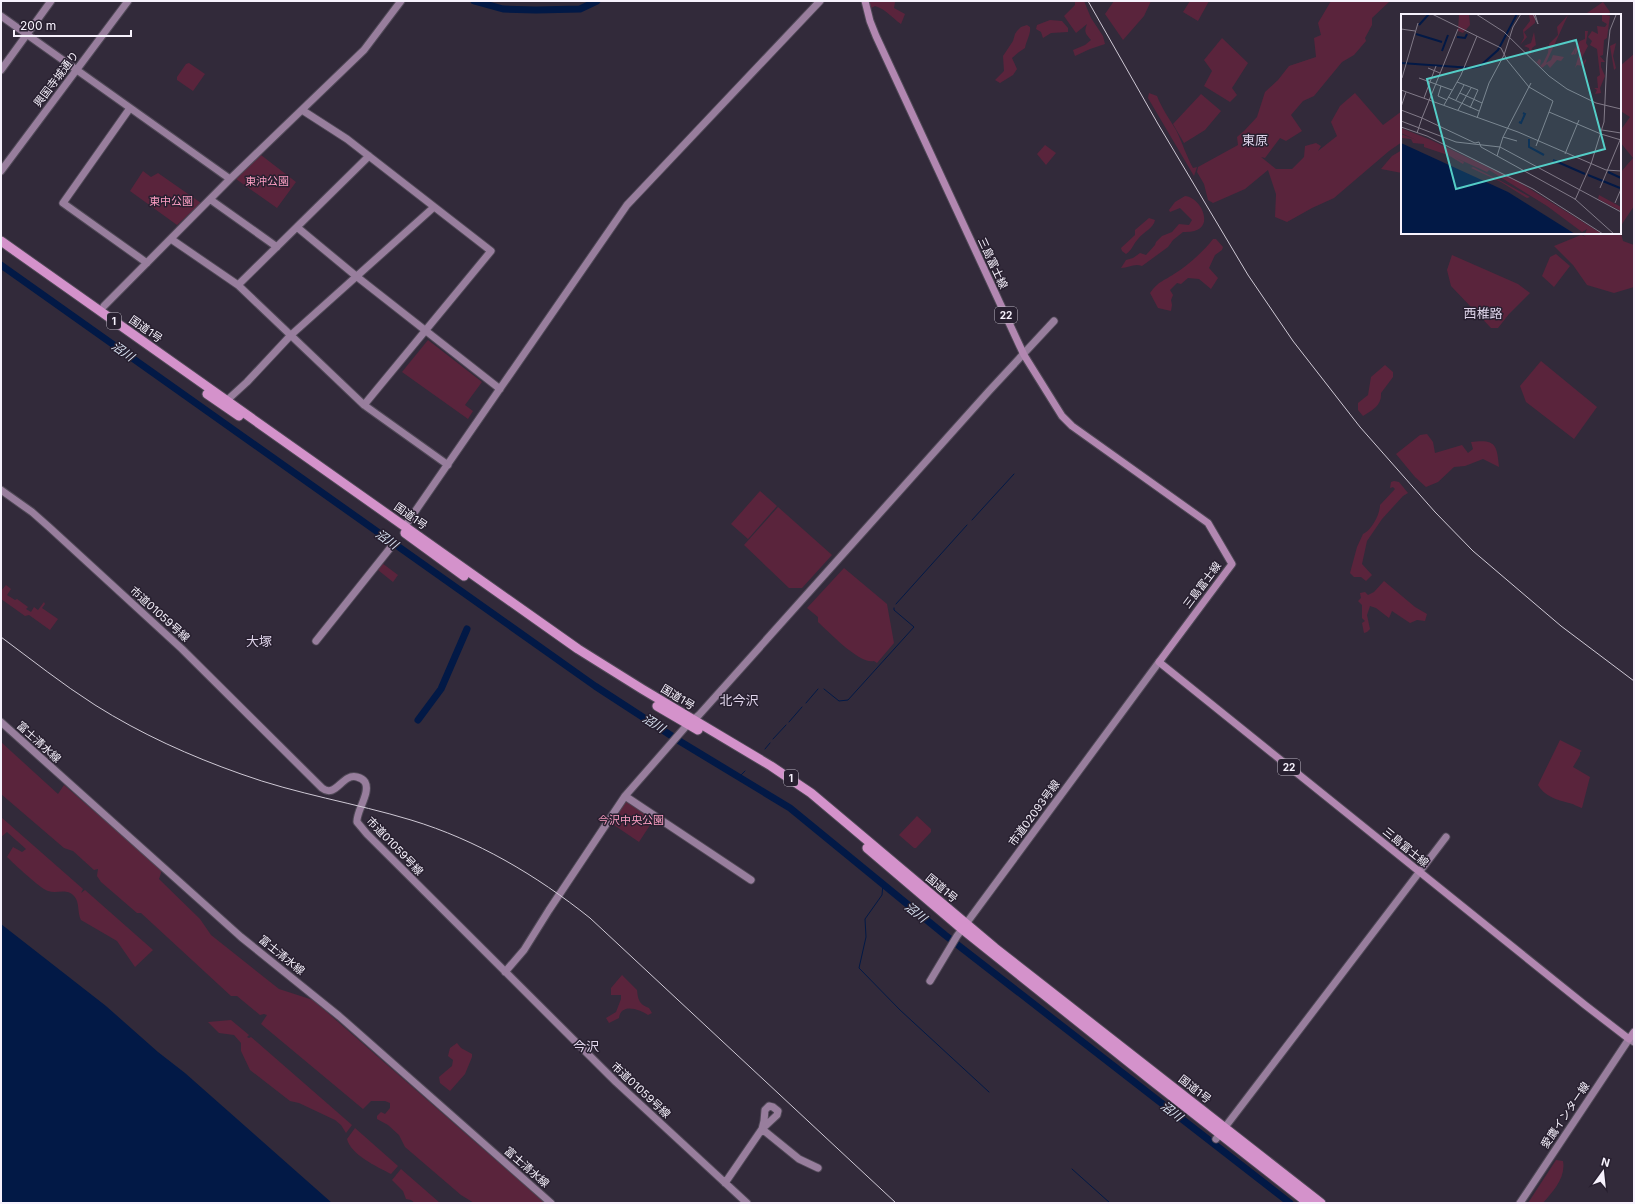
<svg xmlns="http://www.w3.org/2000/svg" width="1635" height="1204" font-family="Inter,'Noto Sans JP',sans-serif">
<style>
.green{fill:#5a243c}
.water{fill:#021946}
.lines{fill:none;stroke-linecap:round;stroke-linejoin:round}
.stream{stroke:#021946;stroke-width:1}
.river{stroke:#021946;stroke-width:7}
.secondary-casing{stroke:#4f4856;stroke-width:9}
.primary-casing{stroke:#4f4856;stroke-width:9}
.highway-casing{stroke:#4f4856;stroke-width:11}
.secondary{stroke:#987e9d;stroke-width:7}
.primary{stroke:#b287b1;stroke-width:7}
.highway{stroke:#d492cb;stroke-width:9}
.rail{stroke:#cfc9d5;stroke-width:1}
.labels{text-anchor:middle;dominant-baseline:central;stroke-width:3;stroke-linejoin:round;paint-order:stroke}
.shield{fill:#282030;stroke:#b9b3c0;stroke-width:1}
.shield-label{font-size:10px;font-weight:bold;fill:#f7f2fd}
.street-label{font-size:11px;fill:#f7f2fd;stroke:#282030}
.park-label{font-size:11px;fill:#fb9dc2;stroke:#282030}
.water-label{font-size:12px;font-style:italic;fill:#dae4f4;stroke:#282030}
.quarter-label{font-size:13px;fill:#ded3e9;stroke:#282030}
.inset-river{fill:none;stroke:#021946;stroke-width:2}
.inset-road{fill:none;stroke:#817a88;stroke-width:1}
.view{fill:#54cdc7;fill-opacity:0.15;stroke:#54cdc7;stroke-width:2}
.inset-edge{fill:none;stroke:#f7f2fd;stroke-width:2}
</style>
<rect width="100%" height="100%" fill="#322a3a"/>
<!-- green -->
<path class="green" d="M 869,1 L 894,1 L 895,2 L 894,8 L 905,14 L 901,24 C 892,18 886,9 875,6 L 869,9 Z
M 1075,1 L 1084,1 L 1091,18 L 1103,36 L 1105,44 L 1090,49 L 1075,56 L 1073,50 L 1085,45 L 1091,40 C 1085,33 1084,32 1087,24 L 1076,33 L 1064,16 L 1075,5 Z
M 1114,1 L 1151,1 L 1144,16 L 1123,40 L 1105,14 Z
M 1190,1 L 1209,1 L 1198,21 L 1183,12 Z
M 1331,1 L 1390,1 L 1372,18 L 1372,25 L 1365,38 L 1366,41 L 1354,55 L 1342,62 L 1314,96 L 1303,101 L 1291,115 L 1302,131 L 1286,141 L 1280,138 L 1265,158 L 1261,157 L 1276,169 L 1292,169 L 1304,157 L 1305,146 L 1316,143 L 1321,146 L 1318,151 L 1337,136 L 1331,122 L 1340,106 L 1355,93 L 1383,125 L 1402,111 L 1402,142 L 1389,151 L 1334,198 L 1312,208 L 1287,222 L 1275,217 L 1276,194 L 1268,170 L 1245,189 L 1213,203 L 1208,200 L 1204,184 L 1197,172 L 1198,167 L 1238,145 L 1237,137 L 1244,131 L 1257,117 L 1265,92 L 1278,80 L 1289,66 L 1316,57 L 1314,38 L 1321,35 L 1318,23 Z
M 1603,2 L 1610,12 L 1608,15 L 1584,15 Z
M 1050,20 L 1062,21 L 1068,28 L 1068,32 L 1051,33 L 1043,38 L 1041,32 L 1036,29 L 1037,25 Z
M 1027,25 L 1030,27 C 1031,34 1026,41 1025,48 L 1019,52 L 1012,58 L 1017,69 L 1013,75 L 1000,83 L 995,80 L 1004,71 L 1003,56 L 1013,41 L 1015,34 L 1017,31 L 1021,27 Z
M 1222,38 L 1248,63 L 1232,88 L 1237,95 L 1230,102 L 1204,86 L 1212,71 L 1204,60 Z
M 1634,54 L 1634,206 L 1620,227 L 1620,173 L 1633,158 L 1620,142 L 1620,131 L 1630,117 L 1622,112 L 1620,116 L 1620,66 Z
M 189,63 L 205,74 L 193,91 L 177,80 L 177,77 L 186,64 Z
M 1149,93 L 1157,96 C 1162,109 1169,118 1176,130 C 1182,142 1186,155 1193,168 L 1197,167 L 1194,176 L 1148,98 Z
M 1201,94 L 1221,111 L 1205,130 L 1184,143 L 1173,124 Z
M 1045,145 L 1056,153 L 1046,165 L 1037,154 Z
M 1402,150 L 1402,173 L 1381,169 L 1392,156 Z
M 261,155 L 296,182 L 277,208 L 236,179 Z
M 143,171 L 151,177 L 158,173 L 201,203 L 177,225 L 130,191 Z
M 1185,196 C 1202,197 1219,234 1183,232 L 1173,240 L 1168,247 L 1142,266 C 1134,263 1129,268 1121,268 L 1126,260 L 1133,258 L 1140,253 L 1146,255 L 1155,245 L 1156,242 L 1162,236 L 1172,232 L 1179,224 L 1189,225 L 1192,220 L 1180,208 L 1170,212 L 1169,210 L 1175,202 Z
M 1149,218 L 1155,220 C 1154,228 1143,232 1138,239 C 1133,244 1133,249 1126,254 L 1122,251 L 1121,248 L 1135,235 L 1135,230 Z
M 1620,230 L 1623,241 L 1634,245 L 1634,287 L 1614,293 L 1587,285 L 1573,265 L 1554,246 L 1581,235 L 1586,237 L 1582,234 L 1583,233 L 1620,233 Z
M 1213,239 L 1216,239 L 1223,247 L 1222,250 L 1215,255 L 1209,268 L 1218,278 L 1211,289 L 1199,279 L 1188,278 L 1181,284 L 1177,283 L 1170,290 L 1173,295 L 1171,300 L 1172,305 L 1171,311 L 1158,308 L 1150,293 C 1159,281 1162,282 1174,274 C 1186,267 1205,250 1213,239 Z
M 1556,254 L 1570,266 L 1554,287 L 1542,276 L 1550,257 Z
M 1452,255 L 1518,284 L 1530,293 L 1509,314 L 1498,328 L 1491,328 L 1451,286 L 1447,270 Z
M 428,340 L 482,382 L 465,405 L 473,411 L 468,419 L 402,372 Z
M 1541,361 L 1597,407 L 1574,439 L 1526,402 L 1520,386 Z
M 1385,365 L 1393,372 L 1393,377 L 1381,393 C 1382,405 1373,410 1363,416 L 1358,410 L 1358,403 L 1368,395 L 1371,377 Z
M 1427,434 L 1433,442 L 1435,453 L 1462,445 L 1468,453 L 1473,449 L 1471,442 C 1495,439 1497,444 1499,467 L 1483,459 L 1465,466 L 1454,467 L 1438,482 L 1426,487 L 1415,477 L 1396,454 L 1420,435 Z
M 1394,481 L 1399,482 L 1408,493 L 1403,496 L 1382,519 L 1367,541 L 1362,564 L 1372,575 L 1366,581 L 1361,577 L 1354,577 L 1350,573 L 1357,547 L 1363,534 C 1372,530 1380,514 1380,505 L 1395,489 L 1393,487 L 1390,488 L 1391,482 Z
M 760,491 L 777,506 L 748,539 L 731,524 Z
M 778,507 L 832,555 L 802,588 L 789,588 L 744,545 Z
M 382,563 L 398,575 L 393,582 L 378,570 Z
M 844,568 L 887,604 L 894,643 L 877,663 L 874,661 C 860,665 829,632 818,622 L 818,617 L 807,608 Z
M 1384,581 L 1415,607 L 1427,614 L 1425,621 L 1417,620 L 1410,623 L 1392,611 L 1389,618 L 1376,608 L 1370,606 L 1367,615 L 1370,629 L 1367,632 L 1364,633 L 1362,623 L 1365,621 L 1362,618 L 1362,605 L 1358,601 L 1361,598 L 1360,593 L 1365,592 L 1368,595 L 1374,592 Z
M 6,585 L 11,589 L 7,595 L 15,600 L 17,599 L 28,607 L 26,609 L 31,612 L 34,607 L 38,610 L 44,602 L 45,604 L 42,608 L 58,619 L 50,630 L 29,615 L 25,616 L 1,599 L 1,591 Z
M 1560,740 L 1582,751 L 1580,752 L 1580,755 L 1573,767 L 1590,777 L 1582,808 C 1578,807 1572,803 1569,803 C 1557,800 1544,796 1538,785 Z
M 1,742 L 58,794 L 64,785 L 162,870 L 159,879 L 200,919 L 211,935 L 279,989 L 313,1000 L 545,1203 L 474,1203 L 461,1195 L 405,1147 L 399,1135 L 388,1125 L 377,1119 L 377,1116 L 381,1112 L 385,1114 L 390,1108 L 390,1103 L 385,1101 L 371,1101 L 363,1109 L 261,1024 L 267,1015 L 264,1014 L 260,1015 L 237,996 L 231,996 L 141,913 L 137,913 L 101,882 L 97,876 L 98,869 L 94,870 L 73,851 L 64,848 L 1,794 Z
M 624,801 L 627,801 L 654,819 L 639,842 L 611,823 Z
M 917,816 L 931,829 L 931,832 L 916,848 L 914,848 L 899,835 Z
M 1,817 L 83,889 L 81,893 L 85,890 L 153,950 L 135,967 L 117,941 L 81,920 C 77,913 80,902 74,896 C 67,888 57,894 48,891 C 41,889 13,863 7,857 L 13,847 L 22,852 L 26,849 L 7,832 L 1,837 Z
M 622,975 L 637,990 C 638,1000 639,1004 649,1008 L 652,1013 L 648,1015 C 639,1009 621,1003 619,1018 L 609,1023 L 606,1018 L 616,1012 L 621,999 L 621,995 L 611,995 L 611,988 Z
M 231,1020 L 249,1035 L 247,1037 L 249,1038 L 251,1037 L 352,1125 L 346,1133 L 341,1125 L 335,1120 L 299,1103 L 290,1101 L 250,1070 L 241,1051 L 241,1043 L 234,1035 L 219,1033 L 208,1022 Z
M 457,1043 L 461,1048 L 472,1054 L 472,1057 L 465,1074 L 450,1091 L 440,1083 L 439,1077 L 452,1066 L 453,1060 L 448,1056 L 450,1048 Z
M 355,1128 L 398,1166 L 391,1174 C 376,1166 351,1155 347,1139 Z
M 1556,1160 L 1563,1161 C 1566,1178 1553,1191 1543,1203 L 1528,1203 Z
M 401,1169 L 440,1203 L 415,1203 L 411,1200 L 406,1199 L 403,1191 L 392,1180 Z"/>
<!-- water -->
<path class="water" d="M 1,924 L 106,1006 L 158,1052 L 185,1073 L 332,1203 L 1,1203 Z"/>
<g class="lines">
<!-- stream -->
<path class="stream" d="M 972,520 L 1014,474
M 896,604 L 967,525
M 824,689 L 839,701 L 848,700 L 914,627 L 894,610 L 894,608
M 806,703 L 818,689
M 789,722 L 802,707
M 773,739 L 786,725
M 765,749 L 770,743
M 739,777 L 745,771
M 883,884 L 882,895 L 865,919 L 866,937 L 859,968 L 900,1010 L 989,1092
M 1072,1169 L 1110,1203"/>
<!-- river -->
<path class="river" d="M 474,1 L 503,9 L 536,10 L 580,9 L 597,1
M 1,265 L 595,686 L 681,742 L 790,808 L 945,935 L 1290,1203
M 418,720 L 441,689 L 467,629"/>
<!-- secondary casing -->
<g class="secondary-casing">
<path id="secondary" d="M 1,16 L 230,179
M 1,70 L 51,1
M 130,108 L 63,203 L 147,263
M 302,110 L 347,139 L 491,251 L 364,405
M 1,171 L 128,1
M 211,200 L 277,247
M 298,228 L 356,276 L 500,389
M 171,239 L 238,285 L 364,405 L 448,465
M 238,285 L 369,156
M 104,306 L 230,179 L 364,50 L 401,1
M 224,403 L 247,382 L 291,335 L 434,207
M 1,490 L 32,512 L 49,527 L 182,649 L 322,788 C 336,799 342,773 357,777 C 361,778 363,779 365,782 C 371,793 356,811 357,822 L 367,834 L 616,1082 L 747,1203
M 405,526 L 627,205 L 820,1
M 316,641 L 391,547
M 1,722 L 241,937 L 339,1016 L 551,1203
M 625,796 L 751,880
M 505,972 L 524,950 L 549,910 L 625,796 L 688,724 L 699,715 L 989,391 L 1054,321
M 930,981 L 957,936 L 1159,662
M 762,1129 L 799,1159 L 818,1168
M 1216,1139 L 1446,837
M 725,1183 L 762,1129 L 777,1115 L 778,1111 L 773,1107 L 769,1106 L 765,1110 L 764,1121 L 762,1129
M 1520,1203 L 1629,1039 L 1634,1042"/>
</g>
<!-- primary casing -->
<g class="primary-casing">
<path id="primary" d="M 865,1 L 870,21 L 876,36 L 1024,355 L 1062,416 L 1072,426 L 1208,523 L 1232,564 L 1159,662 L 1585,1005 L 1629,1039 L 1634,1032"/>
</g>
<!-- highway casing -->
<g class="highway-casing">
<path id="highway" d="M 1,241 L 578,649 L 642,689 L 771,766 L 811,793 L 995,948 L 1321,1203
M 207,394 L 239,416
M 405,533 L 464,576
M 657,706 L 698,730
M 867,848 L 962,929 L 1151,1080 L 1308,1203"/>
</g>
<!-- secondary -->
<use href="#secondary" class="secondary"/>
<!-- primary -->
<use href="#primary" class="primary"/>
<!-- highway -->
<use href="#highway" class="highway"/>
<!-- rail -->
<path class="rail" d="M 1088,1 L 1158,124 L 1248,275 L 1293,341 L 1360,427 L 1435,512 L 1473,551 L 1561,626 L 1634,681
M 1,637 C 32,660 62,684 95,705 C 141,734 190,756 241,774 C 296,794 355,803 411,820 C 477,840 536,875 590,918 L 896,1203"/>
</g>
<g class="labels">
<!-- shield labels -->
<g class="shield">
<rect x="995" y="307" width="22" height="16" rx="3"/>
<rect x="107" y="313" width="14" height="16" rx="3"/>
<rect x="1278" y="759" width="22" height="16" rx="3"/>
<rect x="784" y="770" width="14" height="16" rx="3"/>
</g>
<g class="shield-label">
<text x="1006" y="315">22</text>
<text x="114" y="321">1</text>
<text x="1289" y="767">22</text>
<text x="791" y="778">1</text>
</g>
<!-- street labels -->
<g class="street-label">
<text transform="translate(56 79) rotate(-53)">興国寺城通り</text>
<text transform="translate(993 263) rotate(65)">三島富士線</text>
<text transform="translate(146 329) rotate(35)">国道1号</text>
<text transform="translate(411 516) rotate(35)">国道1号</text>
<text transform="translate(1202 585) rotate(-53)">三島富士線</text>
<text transform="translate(160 614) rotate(42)">市道01059号線</text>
<text transform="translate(678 697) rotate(31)">国道1号</text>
<text transform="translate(39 742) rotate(42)">富士清水線</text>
<text transform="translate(1034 813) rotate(-54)">市道02093号線</text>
<text transform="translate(395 846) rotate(46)">市道01059号線</text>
<text transform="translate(1406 847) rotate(39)">三島富士線</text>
<text transform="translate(942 888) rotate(40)">国道1号</text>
<text transform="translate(282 955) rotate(39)">富士清水線</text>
<text transform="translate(1195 1089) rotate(38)">国道1号</text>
<text transform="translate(641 1090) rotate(43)">市道01059号線</text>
<text transform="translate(1565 1115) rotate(-56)">愛鷹インター線</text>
<text transform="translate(527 1167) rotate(41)">富士清水線</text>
</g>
<!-- park labels -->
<g class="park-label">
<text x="267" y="181">東沖公園</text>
<text x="171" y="201">東中公園</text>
<text x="631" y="820">今沢中央公園</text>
</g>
<!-- water labels -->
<g class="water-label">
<text transform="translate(123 351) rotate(35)">沼川</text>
<text transform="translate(387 539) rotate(35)">沼川</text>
<text transform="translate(654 723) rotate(32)">沼川</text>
<text transform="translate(916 912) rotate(39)">沼川</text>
<text transform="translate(1172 1111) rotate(38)">沼川</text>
</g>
<!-- quarter labels -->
<g class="quarter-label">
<text x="1255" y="140">東原</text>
<text x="1483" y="313">西椎路</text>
<text x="259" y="641">大塚</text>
<text x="739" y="700">北今沢</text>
<text x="586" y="1046">今沢</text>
</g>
</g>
<!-- overview -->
<g transform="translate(1401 14)">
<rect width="220" height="220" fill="#322a3a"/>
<path d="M 58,0 L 68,0 L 69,11 L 62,19 L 57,17 ZM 128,0 L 134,0 L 134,9 L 123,18 L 126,23 L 119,31 L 123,24 L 122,16 L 129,7 ZM 201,0 L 209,2 L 206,24 L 203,26 L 202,41 L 199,42 L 204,48 L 200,48 L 200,53 L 204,62 L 199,74 L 200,79 L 194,80 L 196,76 L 193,74 L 197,74 L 196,63 L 199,61 L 196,35 L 189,31 L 191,27 L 187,23 L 191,17 L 197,20 L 196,12 L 204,13 L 206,10 L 201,7 ZM 167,1 L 145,49 L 150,46 L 152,41 L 163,43 L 160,47 L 156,46 L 149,54 L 146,50 L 141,54 L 133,46 L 136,48 L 138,45 L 140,46 L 139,52 L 142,49 L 147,39 L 148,30 L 157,21 L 156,13 ZM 184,17 L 187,17 L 185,29 L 187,32 L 179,47 L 182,48 L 185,45 L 185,47 L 182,52 L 176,51 L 174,54 L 178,40 L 177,36 L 175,40 L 173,41 L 174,38 L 174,36 L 173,40 L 171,41 L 170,40 L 179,27 L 184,25 ZM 133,18 L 135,31 L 131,34 L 129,42 L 128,34 L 123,32 L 130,29 ZM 215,29 L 212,42 L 215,54 L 213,56 L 209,32 ZM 0,114 L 30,126 L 116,167 L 201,220 L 184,220 L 186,215 L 181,218 L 146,192 L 88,156 L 86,158 L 0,119 ZM 0,120 L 31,132 L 63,148 L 62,150 L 47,141 L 23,133 L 23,130 L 12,129 L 10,125 L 1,124 ZM 72,153 L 100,167 L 129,183 L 126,184 L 100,168 L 70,154 ZM 198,181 L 220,193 L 220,197 L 197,185 Z" fill="#5a243c"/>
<path d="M 0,129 L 107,178 L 174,220 L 0,220 Z" fill="#021946"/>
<path class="inset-river" d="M 18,11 L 28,0M 15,20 L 41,28M 56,23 L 64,24 L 66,20M 41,37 L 47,21M 0,49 L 71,54 L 79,52 L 97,36 L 116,0M 118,108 L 120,109 L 124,100 L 122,99M 128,125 L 128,133 L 143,141M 152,146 L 184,160M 207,158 L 220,164M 187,161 L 219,174"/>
<path class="inset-road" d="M 31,0 L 100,34 L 106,46 L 128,73 L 152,87 L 148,98 L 200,120M 75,0 L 103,18 L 148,62 L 166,75 L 195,89 L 220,95M 132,0 L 137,10 L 134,0M 0,15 L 14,17M 206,44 L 209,16 L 215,1M 27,54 L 39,59M 1,64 L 17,9M 18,64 L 51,76M 56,68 L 77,76 L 69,94M 40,72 L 37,82 L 46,86M 0,76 L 117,118 L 205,156 L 220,157M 59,79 L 81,89M 47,83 L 78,97M 23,84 L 35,52M 55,86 L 63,71M 43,91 L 60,61 L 76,22M 0,93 L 5,78M 0,96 L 21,104 L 57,15M 57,96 L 70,74M 76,104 L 88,69 L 103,41 L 112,13 L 120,0M 0,107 L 55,128 L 99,133 L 220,198M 0,113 L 26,122 L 132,175 L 202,220M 201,116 L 220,119M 16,119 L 21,104 L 74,129 L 78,128 L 80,133 L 174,185 L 213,220M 200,120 L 220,126M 102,123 L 116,127M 135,132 L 148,98M 164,140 L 178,106M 96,142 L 102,123 L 130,69M 190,150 L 203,108 L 206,44M 199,174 L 219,126M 174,186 L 190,150M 214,189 L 220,175"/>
<path class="view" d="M 175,26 L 204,135 L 55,175 L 26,65 Z"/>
<rect width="220" height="220" class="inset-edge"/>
</g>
<!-- border -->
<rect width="1635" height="1204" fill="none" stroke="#f7f2fd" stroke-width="4"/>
<!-- north arrow -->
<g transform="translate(1603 1172) rotate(15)" stroke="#282030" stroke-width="3" paint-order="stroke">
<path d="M0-3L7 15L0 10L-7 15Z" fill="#f7f2fd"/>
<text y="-6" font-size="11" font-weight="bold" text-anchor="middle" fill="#f7f2fd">N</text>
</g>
<!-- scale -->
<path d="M14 30v6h117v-6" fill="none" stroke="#f7f2fd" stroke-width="2"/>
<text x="20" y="30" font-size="12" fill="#f7f2fd" stroke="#282030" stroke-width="3" paint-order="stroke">200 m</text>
</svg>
